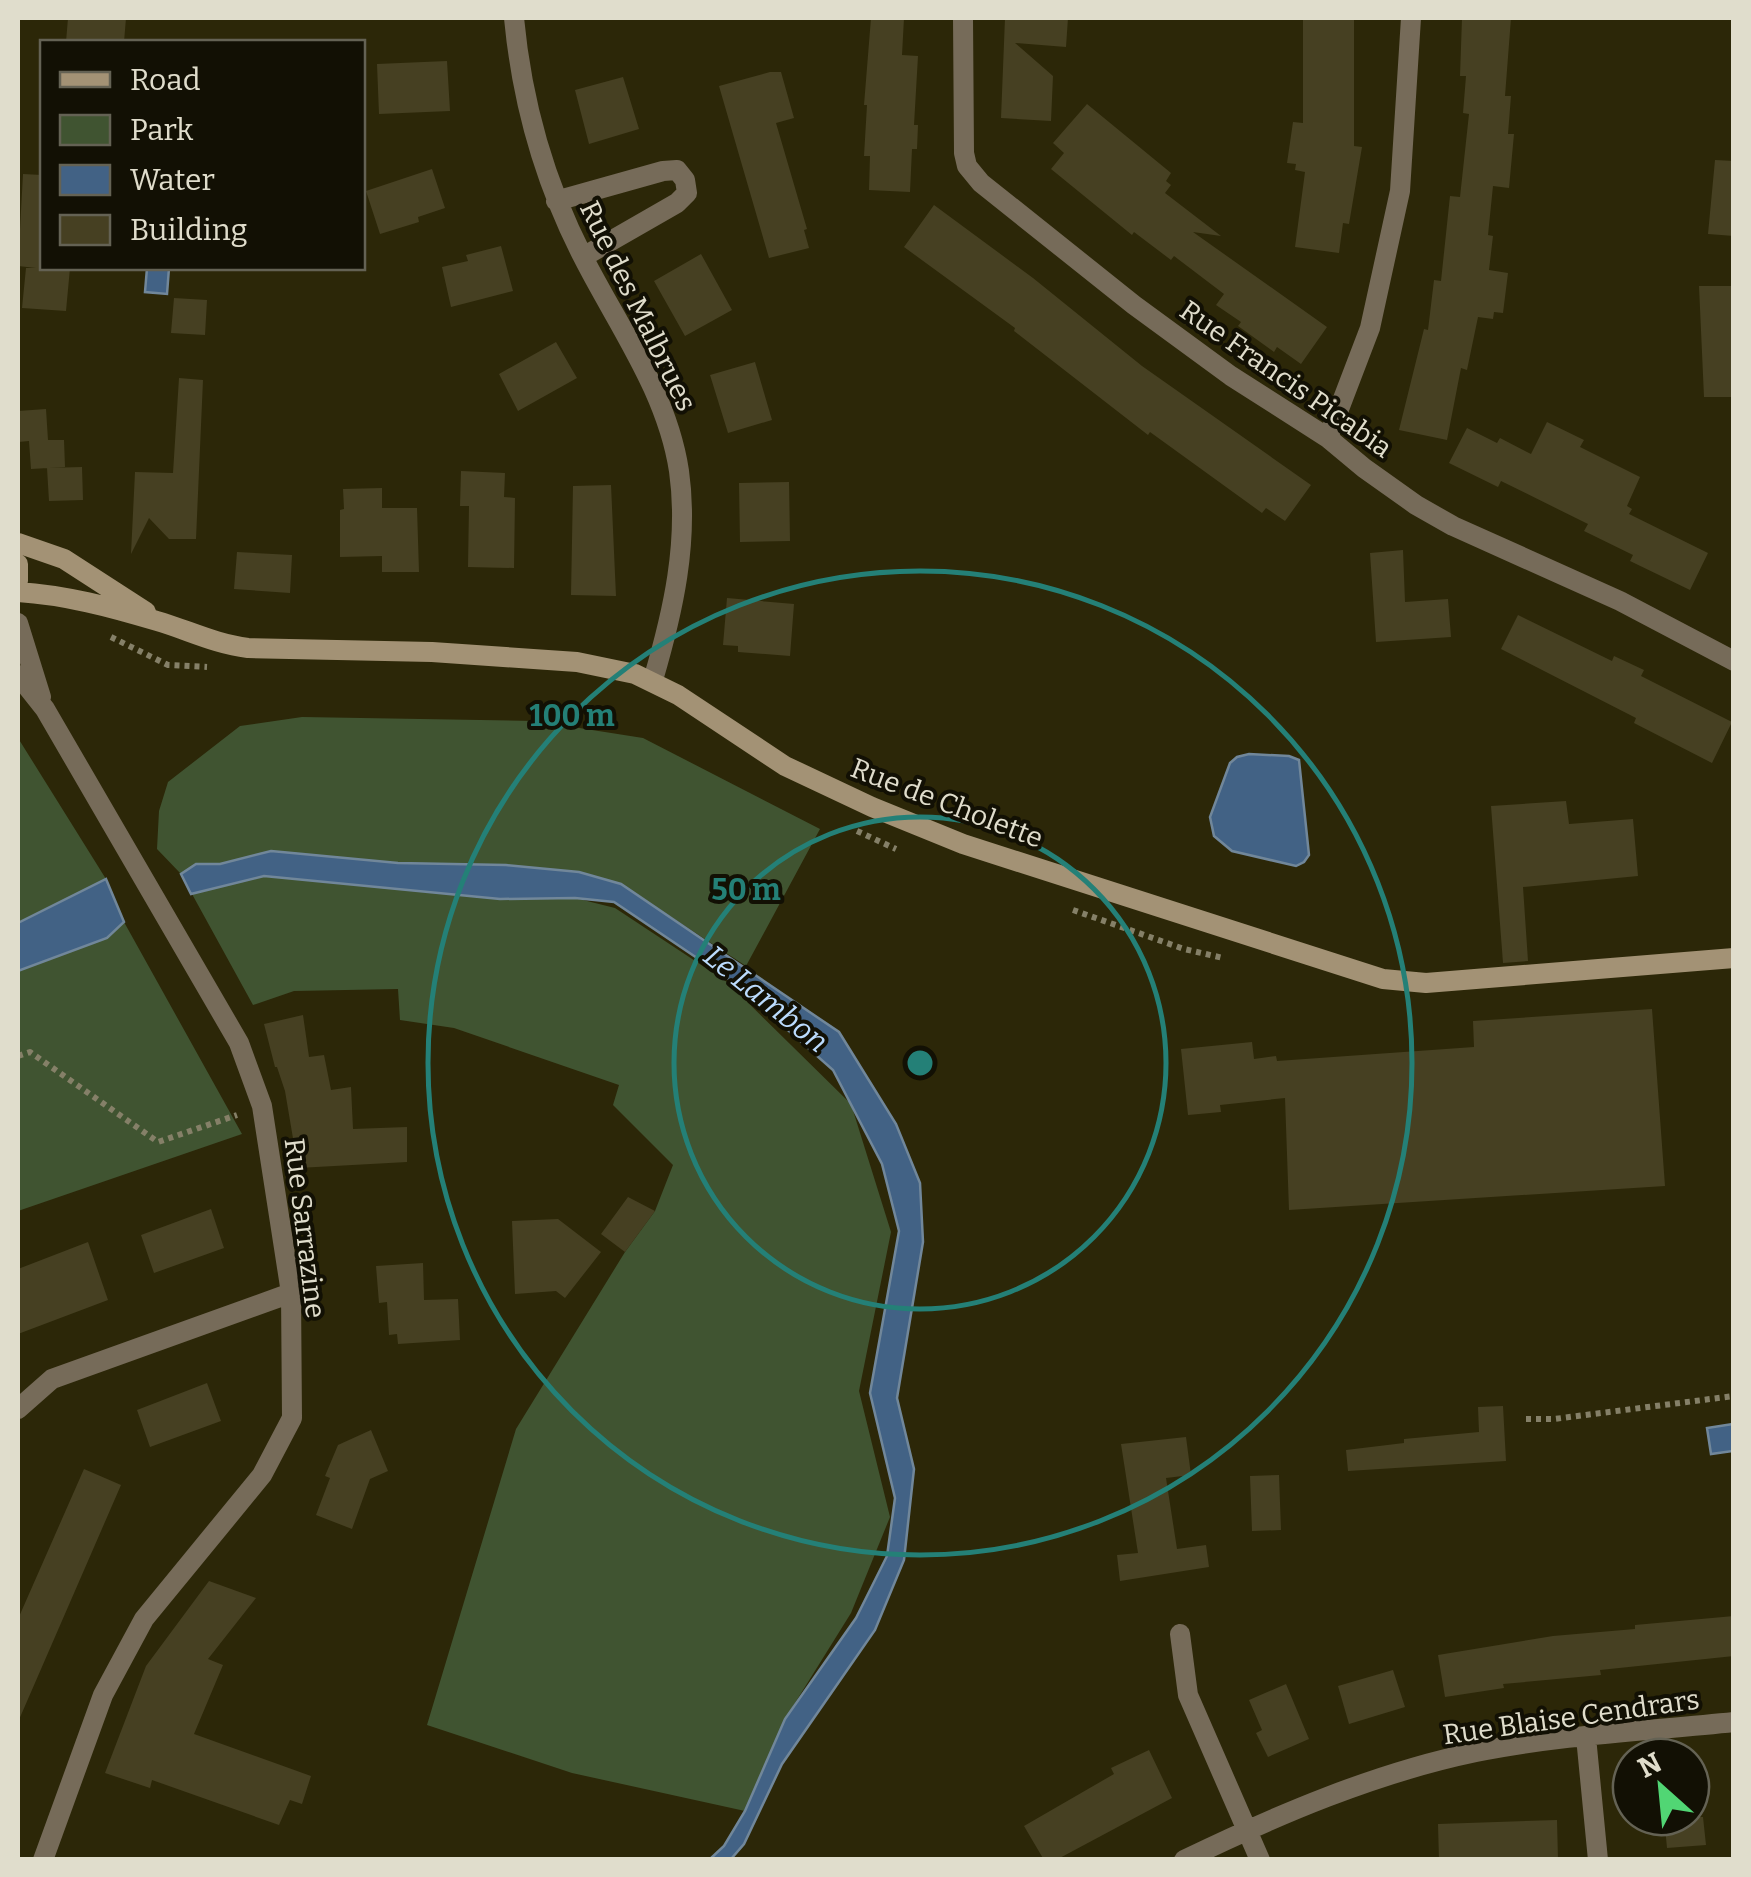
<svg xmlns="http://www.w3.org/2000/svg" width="1751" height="1877" font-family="Bitter,serif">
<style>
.green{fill:#405431}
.water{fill:#426285;stroke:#71879a;stroke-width:2.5}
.building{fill:#464022}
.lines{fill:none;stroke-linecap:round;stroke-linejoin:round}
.path{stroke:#858068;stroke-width:6;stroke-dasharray:5 5;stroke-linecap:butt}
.street{stroke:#766b59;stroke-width:20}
.secondary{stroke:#a39275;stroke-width:20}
.ring{fill:none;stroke:#248077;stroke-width:5}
.labels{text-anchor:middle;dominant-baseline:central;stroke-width:8;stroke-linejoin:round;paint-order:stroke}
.street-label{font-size:28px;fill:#e0ddcc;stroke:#121004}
.water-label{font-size:30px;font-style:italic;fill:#bbdbfd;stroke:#121004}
.centre{fill:#248077;stroke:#121004;stroke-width:5}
.ring-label{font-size:30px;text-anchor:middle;font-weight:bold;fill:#248077;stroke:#121004;stroke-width:8;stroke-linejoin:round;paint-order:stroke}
</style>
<rect width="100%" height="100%" fill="#2c2708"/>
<!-- green -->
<path class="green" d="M 302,717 L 535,721 L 643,738 L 820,829 L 746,966 L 621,884 L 506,865 L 398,863 L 272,851 L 220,864 L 196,864 L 181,874 L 157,849 L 159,811 L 168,782 L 240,726 Z
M 18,738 L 106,879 L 18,923 Z
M 263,876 L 500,899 L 575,898 L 615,908 L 727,982 L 851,1104 L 891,1232 L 859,1391 L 890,1517 L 851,1613 L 785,1719 L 745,1811 L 572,1773 L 427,1725 L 516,1429 L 625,1252 L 655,1211 L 673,1165 L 613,1105 L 619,1085 L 454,1028 L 400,1020 L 398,989 L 294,991 L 253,1005 L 192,894 Z
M 124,922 L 242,1134 L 18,1211 L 18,971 L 107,938 Z"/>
<!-- water -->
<path class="water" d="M 147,268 L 169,268 L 167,294 L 145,292 Z
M 1249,754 L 1289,756 L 1299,760 L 1309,855 L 1304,862 L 1296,866 L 1232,851 L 1214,836 L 1210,817 L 1230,763 L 1237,757 Z
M 271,851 L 398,863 L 506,865 L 579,872 L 621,884 L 839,1032 L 896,1124 L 920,1183 L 923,1242 L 897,1398 L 914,1469 L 904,1560 L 875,1630 L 782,1764 L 744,1844 L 731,1859 L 710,1859 L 724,1846 L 745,1811 L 785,1719 L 856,1618 L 887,1556 L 895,1498 L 870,1393 L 899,1231 L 882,1164 L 833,1070 L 737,985 L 614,902 L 575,898 L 500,899 L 264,876 L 191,894 L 181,874 L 196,864 L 220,864 Z
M 106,879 L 124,922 L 107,938 L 18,971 L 18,923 Z
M 1733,1424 L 1733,1451 L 1711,1454 L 1707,1428 Z"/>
<!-- building -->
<path class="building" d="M 68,18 L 126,18 L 124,42 L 66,42 Z
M 871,18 L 904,18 L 902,55 L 918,56 L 914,125 L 918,125 L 917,149 L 912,149 L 910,192 L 869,190 L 870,156 L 864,156 L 867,105 L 864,105 Z
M 1005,18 L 1068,18 L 1066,47 L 1015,43 L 1053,76 L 1051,121 L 1001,118 Z
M 1303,18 L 1354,18 L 1354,146 L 1362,147 L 1349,224 L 1343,223 L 1339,253 L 1295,247 L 1305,172 L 1295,170 L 1296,164 L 1287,163 L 1293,122 L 1303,123 Z
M 1462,18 L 1511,18 L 1505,96 L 1511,96 L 1508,134 L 1514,134 L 1509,188 L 1493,186 L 1488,235 L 1493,236 L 1489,270 L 1508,273 L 1503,313 L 1494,312 L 1493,319 L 1478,317 L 1467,370 L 1461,368 L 1447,440 L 1399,430 L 1424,329 L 1428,330 L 1434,280 L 1441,281 L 1450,196 L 1460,197 L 1469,114 L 1463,113 L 1466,76 L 1460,76 Z
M 447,61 L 450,111 L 379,114 L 377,64 Z
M 770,72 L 781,72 L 794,118 L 776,123 L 807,229 L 804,230 L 809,248 L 769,258 L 719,86 Z
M 623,77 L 639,129 L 589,144 L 575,90 Z
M 1087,104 L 1171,173 L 1166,181 L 1171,185 L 1165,193 L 1221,236 L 1193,232 L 1327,327 L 1301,364 L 1277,347 L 1274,352 L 1238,326 L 1241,322 L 1216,305 L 1224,294 L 1174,256 L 1171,260 L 1134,232 L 1132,235 L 1051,169 L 1064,153 L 1053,143 Z
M 1715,160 L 1734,161 L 1734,236 L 1708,234 Z
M 432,169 L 445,208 L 418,217 L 419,222 L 380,234 L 366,191 Z
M 23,174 L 42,175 L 42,268 L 70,268 L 66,311 L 22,308 L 26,268 L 36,268 L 18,266 Z
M 934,205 L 1033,278 L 1142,366 L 1311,485 L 1285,521 L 1266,508 L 1262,513 L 1150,432 L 1148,435 L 1014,331 L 1015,328 L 904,247 Z
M 501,246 L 513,291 L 451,307 L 442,267 L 468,261 L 466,255 Z
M 701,254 L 732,310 L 685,336 L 654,281 Z
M 1699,286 L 1734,286 L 1734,397 L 1704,397 Z
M 174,298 L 207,300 L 205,335 L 171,333 Z
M 556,342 L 577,378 L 518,411 L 499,374 Z
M 755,362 L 772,420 L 728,433 L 710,375 Z
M 179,378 L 203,380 L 196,539 L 169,539 L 149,518 L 131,554 L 135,472 L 173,473 Z
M 46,409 L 48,440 L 64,440 L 65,467 L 31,469 L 29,441 L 18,442 L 18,411 Z
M 1547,422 L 1584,440 L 1580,447 L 1640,477 L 1627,506 L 1632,509 L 1629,514 L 1708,553 L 1690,590 L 1630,561 L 1633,555 L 1584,531 L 1588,524 L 1501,481 L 1498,487 L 1449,463 L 1467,428 L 1497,443 L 1500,438 L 1531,454 Z
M 82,467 L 83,500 L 49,501 L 47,468 Z
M 461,471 L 505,473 L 504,497 L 515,498 L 514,568 L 468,567 L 469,506 L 460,506 Z
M 789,482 L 790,541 L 740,542 L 739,483 Z
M 611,485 L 616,596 L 571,595 L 573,486 Z
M 382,488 L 382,508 L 417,508 L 419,572 L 382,572 L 382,556 L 340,557 L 340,510 L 344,509 L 343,489 Z
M 1403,550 L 1405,602 L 1448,599 L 1451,637 L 1376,642 L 1370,553 Z
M 237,552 L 292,555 L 290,593 L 234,589 Z
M 727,598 L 794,604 L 790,656 L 738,652 L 738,646 L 723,645 Z
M 1518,615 L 1612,661 L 1614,656 L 1644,670 L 1641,676 L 1732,722 L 1712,763 L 1634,723 L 1636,718 L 1501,649 Z
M 1566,801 L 1569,824 L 1633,819 L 1638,876 L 1523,887 L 1528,961 L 1503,963 L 1491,806 Z
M 1652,1009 L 1665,1186 L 1289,1210 L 1285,1098 L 1220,1105 L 1221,1112 L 1188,1115 L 1181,1049 L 1252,1042 L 1254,1059 L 1276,1056 L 1277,1061 L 1474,1047 L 1473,1021 Z
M 303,1015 L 309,1057 L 324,1055 L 331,1090 L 351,1087 L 353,1129 L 407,1127 L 407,1162 L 298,1168 L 285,1091 L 277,1067 L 275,1067 L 264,1024 Z
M 628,1197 L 655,1211 L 625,1252 L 601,1234 Z
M 211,1209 L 224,1248 L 154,1273 L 141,1235 Z
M 558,1219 L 601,1252 L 565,1298 L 556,1291 L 515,1294 L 512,1221 Z
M 88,1242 L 108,1300 L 18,1334 L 18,1269 Z
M 423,1263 L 424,1300 L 458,1299 L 460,1340 L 398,1344 L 397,1334 L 389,1335 L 387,1302 L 379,1303 L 376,1266 Z
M 207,1383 L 221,1421 L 150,1447 L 137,1410 Z
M 1503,1406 L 1506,1461 L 1348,1471 L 1346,1450 L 1404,1443 L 1404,1439 L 1479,1432 L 1478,1407 Z
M 371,1430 L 388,1471 L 370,1479 L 352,1529 L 316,1515 L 330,1478 L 325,1476 L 338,1445 Z
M 1186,1437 L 1191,1475 L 1166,1478 L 1177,1549 L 1206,1545 L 1209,1567 L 1120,1581 L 1117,1555 L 1138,1553 L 1121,1444 Z
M 84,1469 L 121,1485 L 18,1722 L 18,1619 Z
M 1279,1475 L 1281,1530 L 1252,1531 L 1250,1476 Z
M 209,1581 L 256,1598 L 208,1659 L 223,1665 L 194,1734 L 311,1776 L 302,1804 L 290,1800 L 279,1825 L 152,1780 L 150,1788 L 105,1773 L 146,1666 Z
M 1734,1616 L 1734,1656 L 1600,1670 L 1601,1675 L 1503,1684 L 1504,1688 L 1445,1697 L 1438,1655 L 1553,1636 L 1635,1629 L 1635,1625 Z
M 1393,1670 L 1405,1707 L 1349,1724 L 1338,1686 Z
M 1286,1684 L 1309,1739 L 1268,1757 L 1256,1733 L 1262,1730 L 1249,1700 Z
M 1149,1750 L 1172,1798 L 1056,1860 L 1044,1860 L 1024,1826 L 1114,1774 L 1111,1768 Z
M 1664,1817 L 1703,1817 L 1706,1845 L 1667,1848 Z
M 1557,1820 L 1558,1860 L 1439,1860 L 1438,1824 Z"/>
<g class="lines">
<!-- path -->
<path class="path" d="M 111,637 L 168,665 L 207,667
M 857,831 L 896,849
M 1073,910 L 1184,949 L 1223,958
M 18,1056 L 30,1052 L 158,1142 L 237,1115
M 1526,1419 L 1554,1419 L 1734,1396"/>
<!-- street -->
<path class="street" d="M 514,18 C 522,103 544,181 583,257 C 618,326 667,392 679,471 C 689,542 673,612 653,680
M 963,18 L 964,153 L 967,166 L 981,183 L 1134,305 L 1231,376 L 1328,438 L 1364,468 L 1416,505 L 1453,526 L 1620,601 L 1734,661
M 556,201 L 663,171 L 677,170 L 685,180 L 687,193 L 677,203 L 583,257
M 1328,438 L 1370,328 L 1400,191 L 1411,18
M 18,623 L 41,697
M 18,675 L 45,709 L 239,1043 L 262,1106 L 291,1293 L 292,1418 L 262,1475 L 144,1619 L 103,1695 L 43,1860
M 18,1409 L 52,1379 L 291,1293
M 1180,1634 L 1188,1695 L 1260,1860
M 1586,1737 L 1598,1860
M 1184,1860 C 1277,1815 1375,1773 1476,1752 C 1560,1735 1648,1731 1734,1722"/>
<!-- secondary -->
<path class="secondary" d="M 18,543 L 64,559 L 146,612
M 18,564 L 18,581
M 18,592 C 65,595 111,607 157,621 C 188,630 215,644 248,648 L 432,652 L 577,662 L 635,674 L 678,695 L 785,766 L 872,807 L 963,844 L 1383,979 L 1426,983 L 1734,958"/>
</g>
<!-- distance rings -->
<g class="ring">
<circle cx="920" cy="1063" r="246"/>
<circle cx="920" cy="1063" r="492"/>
</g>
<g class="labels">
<!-- street labels -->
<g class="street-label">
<text transform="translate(638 306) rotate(64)">Rue des Malbrues</text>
<text transform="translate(1286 379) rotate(35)">Rue Francis Picabia</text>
<text transform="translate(947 803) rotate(21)">Rue de Cholette</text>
<text transform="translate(305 1228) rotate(83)">Rue Sarrazine</text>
<text transform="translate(1571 1717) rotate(-8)">Rue Blaise Cendrars</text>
</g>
<!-- water labels -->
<g class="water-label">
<text transform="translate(766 999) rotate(39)">Le Lambon</text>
</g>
</g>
<circle cx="920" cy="1063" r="15" class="centre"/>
<g class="ring-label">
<text x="572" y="726">100 m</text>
<text x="746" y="900">50 m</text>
</g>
<!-- border -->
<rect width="1751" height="1877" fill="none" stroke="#e0ddcc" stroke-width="40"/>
<!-- legend -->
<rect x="40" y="40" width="325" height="230" fill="#121004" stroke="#646254" stroke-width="2.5"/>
<rect x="60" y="72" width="50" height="15" fill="#a39275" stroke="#646254" stroke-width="2.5"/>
<text x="130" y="90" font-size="30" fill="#e0ddcc">Road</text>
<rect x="60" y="115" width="50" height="30" fill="#405431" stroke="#646254" stroke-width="2.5"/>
<text x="130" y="140" font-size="30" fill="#e0ddcc">Park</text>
<rect x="60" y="165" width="50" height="30" fill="#426285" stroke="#646254" stroke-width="2.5"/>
<text x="130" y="190" font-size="30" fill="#e0ddcc">Water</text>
<rect x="60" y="215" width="50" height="30" fill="#464022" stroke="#646254" stroke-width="2.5"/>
<text x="130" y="240" font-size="30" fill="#e0ddcc">Building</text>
<!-- north arrow -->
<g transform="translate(1661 1787) rotate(333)"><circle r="48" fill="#121004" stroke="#646254" stroke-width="2.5"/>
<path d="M0-8L18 38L0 25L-18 38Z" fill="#51d674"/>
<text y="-15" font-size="28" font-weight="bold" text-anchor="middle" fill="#e0ddcc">N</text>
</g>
</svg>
